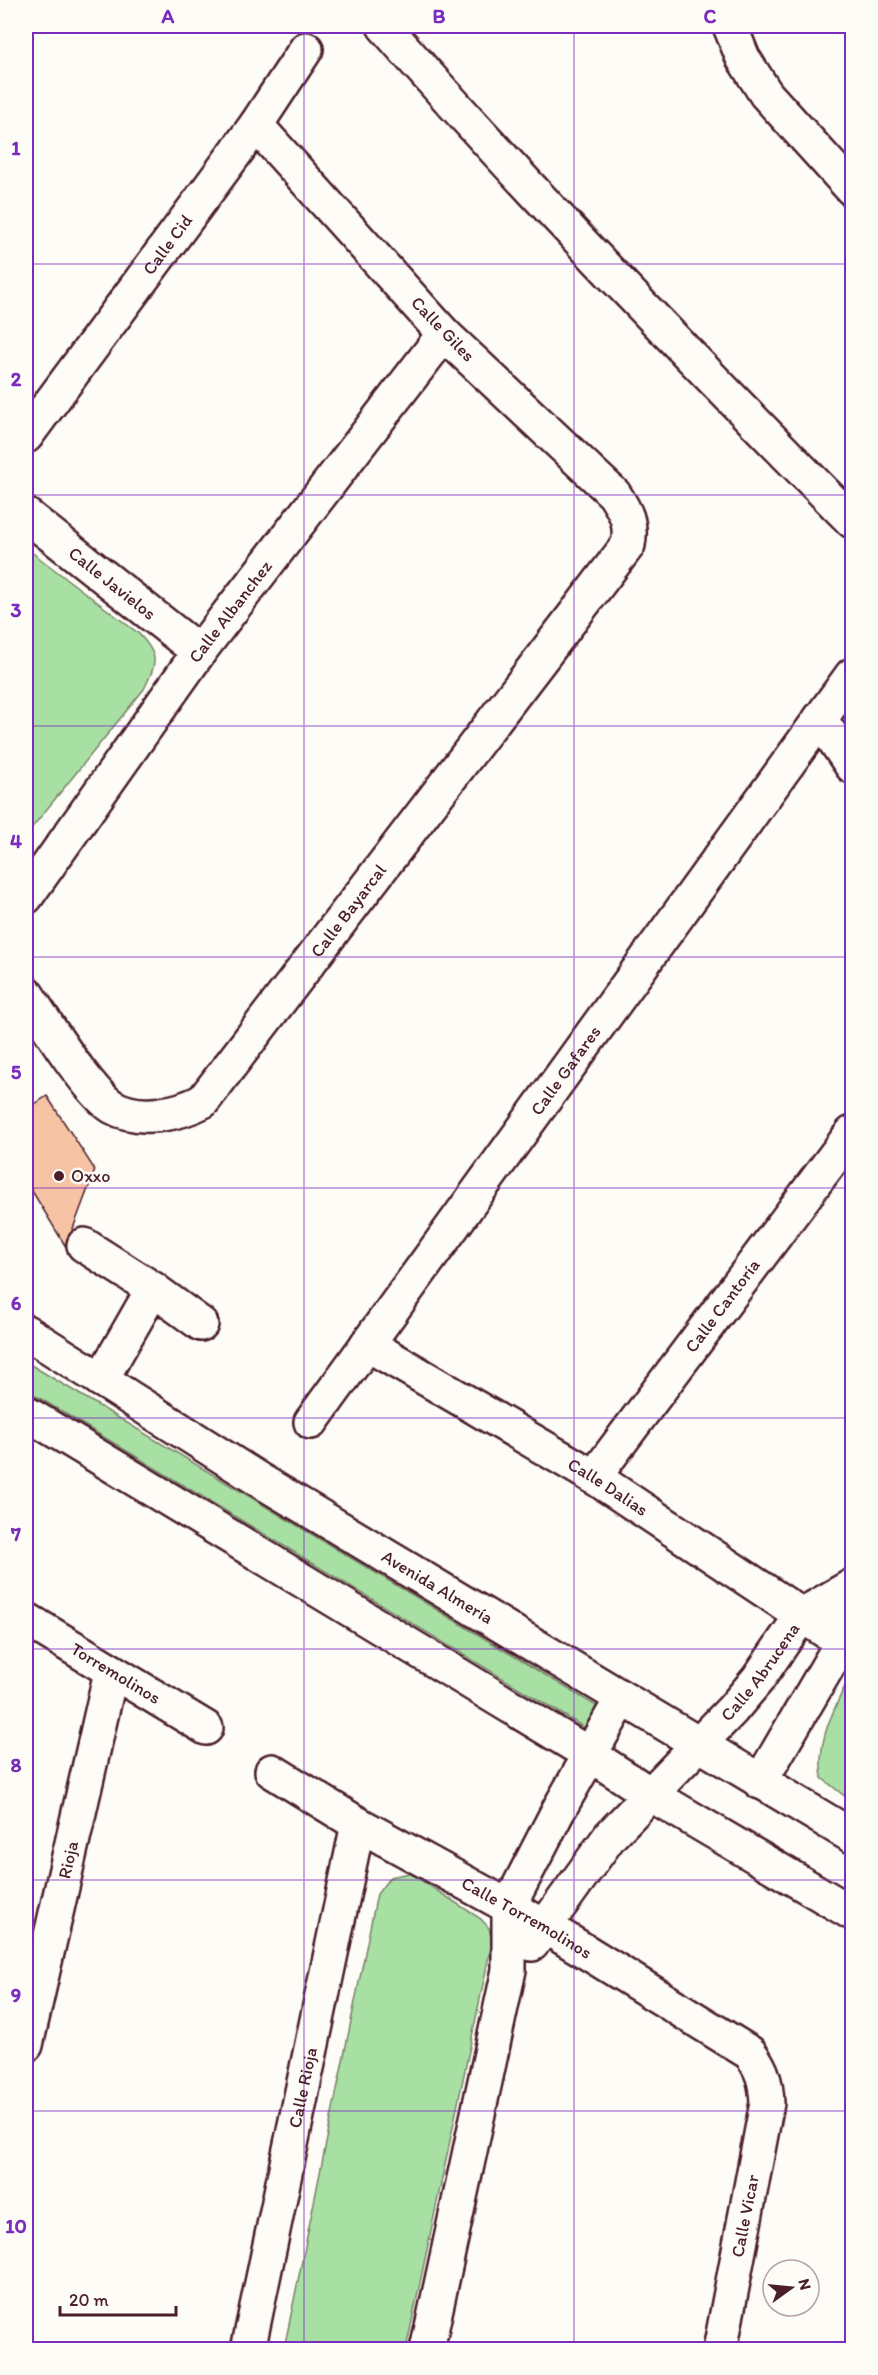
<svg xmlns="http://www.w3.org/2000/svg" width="878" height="2375" font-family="Itim,sans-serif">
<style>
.green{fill:#a8e0a4;stroke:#798068;stroke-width:1.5}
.building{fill:#f6c4a5;stroke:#4a1f2b;stroke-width:1.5}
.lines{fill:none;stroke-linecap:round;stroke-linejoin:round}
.minor-casing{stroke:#4a1f2b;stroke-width:38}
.minor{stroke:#fdfcf7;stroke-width:33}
.grid{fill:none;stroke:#7b2cbf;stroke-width:1.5;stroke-opacity:0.55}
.poi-dot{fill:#4a1f2b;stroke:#fdfcf7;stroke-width:2}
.labels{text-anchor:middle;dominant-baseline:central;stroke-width:5;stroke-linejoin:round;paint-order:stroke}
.street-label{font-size:18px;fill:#4a1f2b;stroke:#fdfcf7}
.poi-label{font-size:18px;fill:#4a1f2b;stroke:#fdfcf7;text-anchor:start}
.neatline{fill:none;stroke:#7b2cbf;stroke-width:2}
.grid-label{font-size:20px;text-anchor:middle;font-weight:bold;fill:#7b2cbf}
</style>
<rect width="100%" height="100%" fill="#fdfcf7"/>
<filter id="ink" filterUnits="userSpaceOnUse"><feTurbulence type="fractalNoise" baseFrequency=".0167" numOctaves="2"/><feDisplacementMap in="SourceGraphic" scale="12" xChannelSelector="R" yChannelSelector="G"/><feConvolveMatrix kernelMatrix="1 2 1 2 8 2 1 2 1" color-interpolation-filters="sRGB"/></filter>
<g filter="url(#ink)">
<!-- green -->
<path class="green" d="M 26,548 L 138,633 C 160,656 157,662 144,689 L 26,835 Z
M 26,1362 L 598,1707 L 585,1728 L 26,1390 Z
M 852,1671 L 852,1802 L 822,1778 C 816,1738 836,1707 852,1671 Z
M 410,1873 L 481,1919 L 489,1928 L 492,1942 L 406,2349 L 284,2349 L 377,1894 L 390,1877 Z"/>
<!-- building -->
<path class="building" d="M 47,1096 L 95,1170 L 66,1247 L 26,1181 L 26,1110 Z"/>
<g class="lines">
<!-- minor casing -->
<g class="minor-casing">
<g id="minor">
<path d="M 384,26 C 534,197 692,359 852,521"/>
<path d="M 730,26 L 743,58 L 766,94 L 852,189"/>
<path id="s1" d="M 26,436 L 256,125 L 306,49"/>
<path id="s2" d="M 26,515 L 199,652"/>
<path d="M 820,719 L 852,766"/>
<path id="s3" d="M 26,897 L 199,652 L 444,334"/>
<path id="s4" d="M 26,993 C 44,1020 88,1092 113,1107 C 140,1122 178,1114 203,1101 L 628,545 C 632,523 626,512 614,494 L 444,334 L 256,125"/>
<path d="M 84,1245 L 153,1289 L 201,1324"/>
<path id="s5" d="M 26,1332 L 261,1481 L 852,1836"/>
<path id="s6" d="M 367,1344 L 594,1477 L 842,1642"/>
<path d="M 101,1380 L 153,1289"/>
<path d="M 26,1413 L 589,1754 L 650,1794 L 852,1913"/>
<path id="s7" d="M 311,1422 L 852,675"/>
<path id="s8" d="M 594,1477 L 852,1133"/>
<path id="s9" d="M 26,1619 L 206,1728"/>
<path id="s10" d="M 272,1771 L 358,1824 L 546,1927 L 750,2053 C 763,2070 766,2083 767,2103 L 720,2350"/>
<path d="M 760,1782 L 842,1642 L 852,1601"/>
<path id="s11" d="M 532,1944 L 610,1836 L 732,1710 L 758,1679 L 802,1615 L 852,1586"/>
<path id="s12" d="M 26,2045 L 111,1672"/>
<path id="s13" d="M 248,2350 L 358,1824"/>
<path d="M 427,2350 L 509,1970 L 509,1906 L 558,1811 L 621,1700"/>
</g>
</g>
<!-- minor -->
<use href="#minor" class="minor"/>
</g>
</g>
<!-- grid -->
<path class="grid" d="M 304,26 L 304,2350M 574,26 L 574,2350M 26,264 L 852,264M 26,495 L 852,495M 26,726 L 852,726M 26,957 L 852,957M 26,1188 L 852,1188M 26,1418 L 852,1418M 26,1649 L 852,1649M 26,1880 L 852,1880M 26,2111 L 852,2111"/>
<!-- markers -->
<circle class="poi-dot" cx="59" cy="1176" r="6"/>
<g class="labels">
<!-- street labels -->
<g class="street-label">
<text stroke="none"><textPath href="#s1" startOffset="238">Calle Cid</textPath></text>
<text transform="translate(443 329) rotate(46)">Calle Giles</text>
<text stroke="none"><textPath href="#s2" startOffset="110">Calle Javielos</textPath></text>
<text stroke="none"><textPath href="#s3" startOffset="351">Calle Albanchez</textPath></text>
<text stroke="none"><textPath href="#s4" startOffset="477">Calle Bayarcal</textPath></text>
<text stroke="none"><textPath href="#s7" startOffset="434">Calle Gafares</textPath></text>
<text stroke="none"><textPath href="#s8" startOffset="214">Calle Cantoría</textPath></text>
<text stroke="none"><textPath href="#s6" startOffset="280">Calle Dalias</textPath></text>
<text stroke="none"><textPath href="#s5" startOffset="484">Avenida Almería</textPath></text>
<text stroke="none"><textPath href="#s11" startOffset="356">Calle Abrucena</textPath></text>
<text stroke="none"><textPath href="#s9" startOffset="105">Torremolinos</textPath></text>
<text stroke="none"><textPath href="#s12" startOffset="190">Rioja</textPath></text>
<text stroke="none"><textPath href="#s10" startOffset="294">Calle Torremolinos</textPath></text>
<text stroke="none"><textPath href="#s13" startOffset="268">Calle Rioja</textPath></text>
<text transform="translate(745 2216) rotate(-79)">Calle Vicar</text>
</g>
<!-- poi labels -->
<g class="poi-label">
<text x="71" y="1176">Oxxo</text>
</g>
</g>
<!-- margin -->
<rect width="878" height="2375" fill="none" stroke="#fdfcf7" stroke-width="66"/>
<!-- north arrow -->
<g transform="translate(791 2288) rotate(75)"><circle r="28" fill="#fdfcf7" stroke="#b5a4a5" stroke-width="1.5"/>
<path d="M0-4.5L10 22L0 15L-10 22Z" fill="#4a1f2b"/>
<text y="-9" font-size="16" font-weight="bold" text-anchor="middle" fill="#4a1f2b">N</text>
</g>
<!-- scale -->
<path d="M60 2306v9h116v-9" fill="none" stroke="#4a1f2b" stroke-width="3"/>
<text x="69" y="2306" font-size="18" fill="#4a1f2b" stroke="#fdfcf7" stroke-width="4.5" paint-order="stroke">20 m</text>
<rect x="33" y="33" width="812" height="2309" class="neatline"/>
<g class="grid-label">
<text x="168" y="23">A</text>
<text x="439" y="23">B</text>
<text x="710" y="23">C</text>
<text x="16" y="155">1</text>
<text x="16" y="386">2</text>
<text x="16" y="617">3</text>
<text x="16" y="848">4</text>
<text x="16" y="1079">5</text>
<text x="16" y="1310">6</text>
<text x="16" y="1541">7</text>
<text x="16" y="1772">8</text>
<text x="16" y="2002">9</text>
<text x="16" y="2233">10</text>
</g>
</svg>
